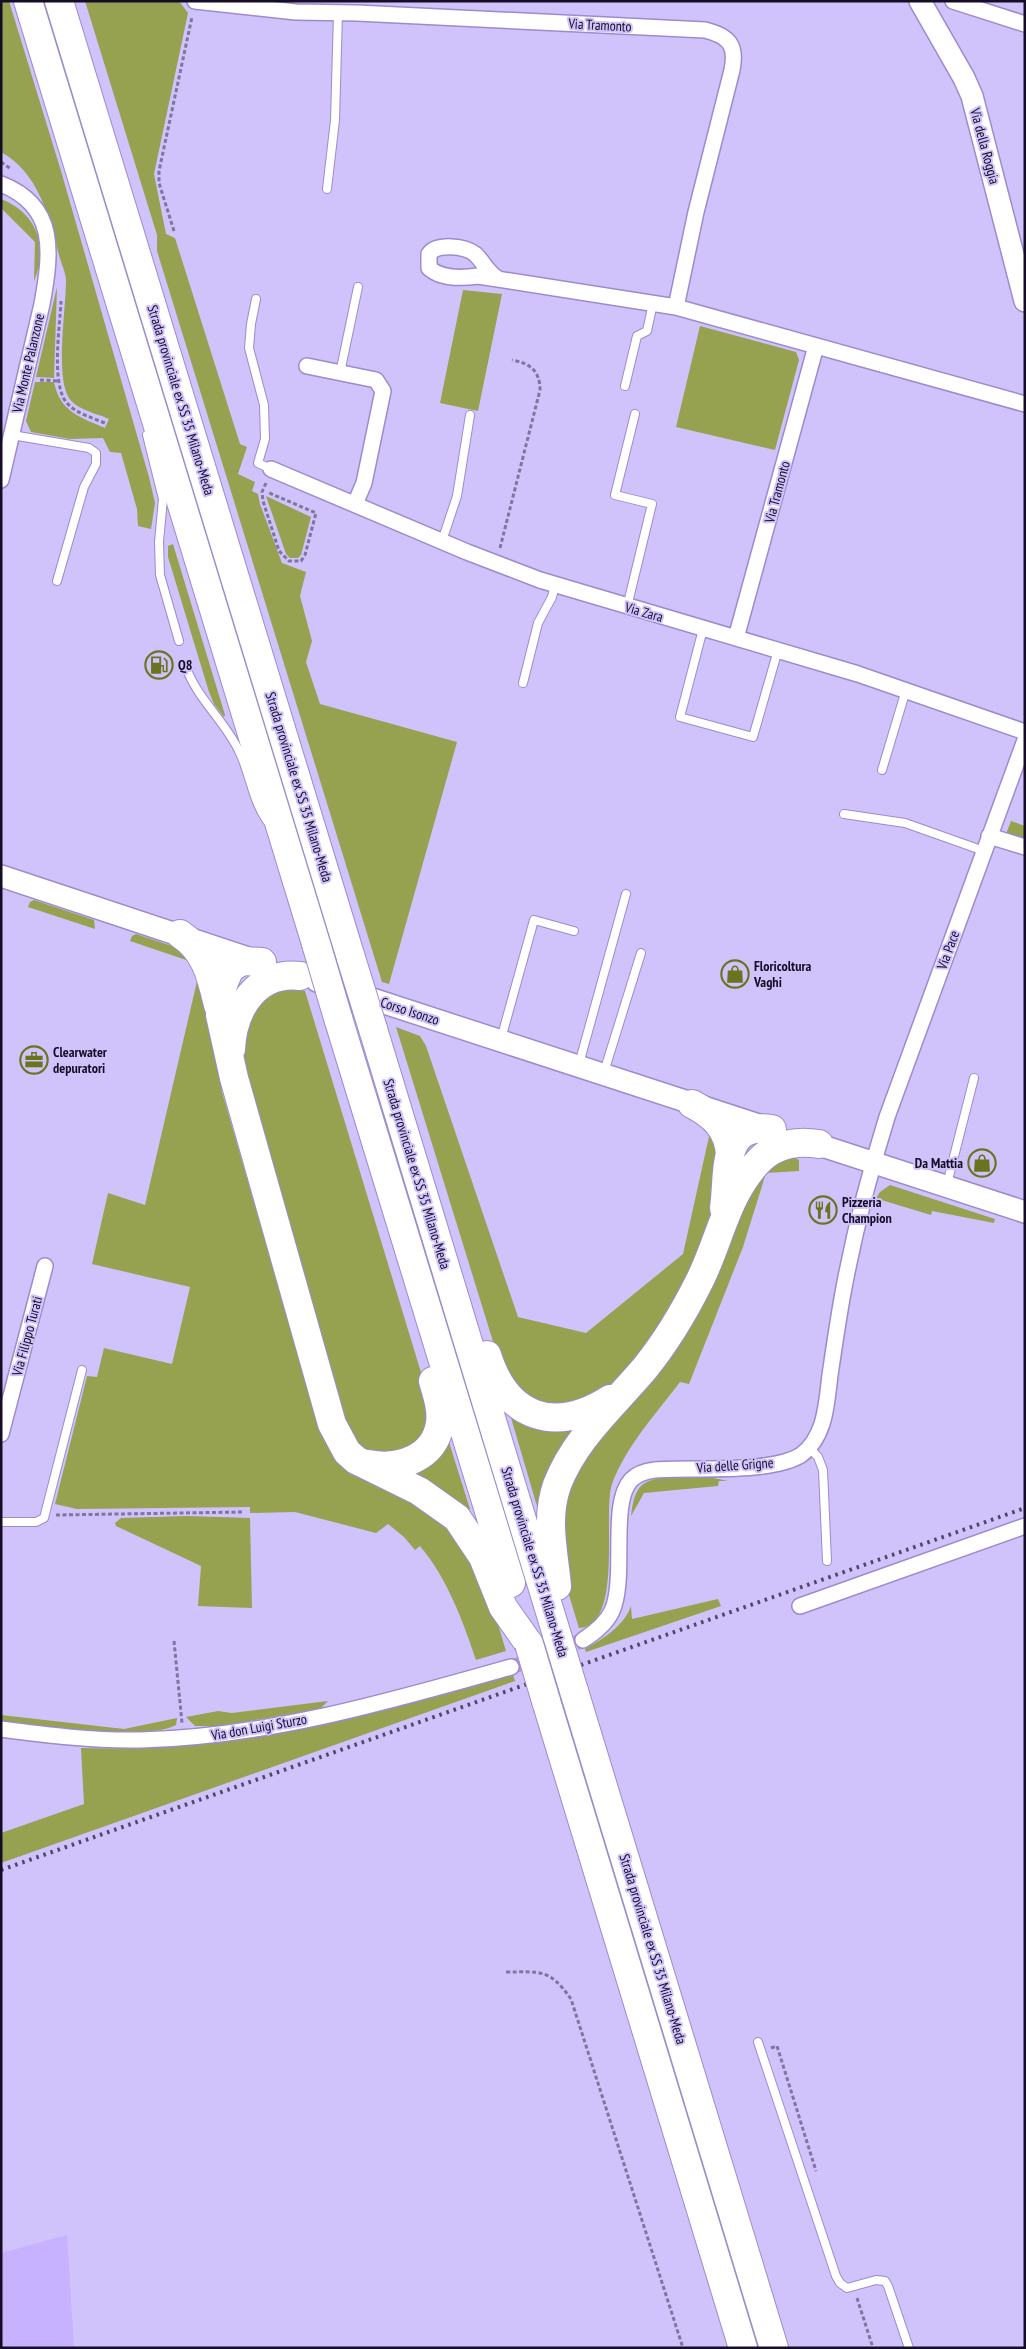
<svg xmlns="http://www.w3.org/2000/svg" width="1026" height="2349" font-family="'PT Sans Narrow',sans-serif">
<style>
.built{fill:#c6b2ff}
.green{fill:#96a250}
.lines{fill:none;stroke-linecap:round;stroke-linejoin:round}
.street-tunnel{stroke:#ab9ed0;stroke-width:15;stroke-dasharray:15 8;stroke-linecap:butt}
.lane-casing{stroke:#9d8bce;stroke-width:10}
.street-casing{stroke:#9d8bce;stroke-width:18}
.secondary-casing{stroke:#9d8bce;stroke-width:24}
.highway-casing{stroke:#9d8bce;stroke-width:30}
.path{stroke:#8075a0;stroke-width:3;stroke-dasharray:4 2.5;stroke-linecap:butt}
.lane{stroke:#fff;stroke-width:8}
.street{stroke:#fff;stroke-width:15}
.secondary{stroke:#fff;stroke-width:21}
.highway{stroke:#fff;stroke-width:28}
.rail{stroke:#504668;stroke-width:4;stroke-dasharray:2.5 5;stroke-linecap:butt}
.highway-bridge-casing{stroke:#9d8bce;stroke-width:30;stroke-linecap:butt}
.highway-bridge{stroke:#fff;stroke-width:28}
.labels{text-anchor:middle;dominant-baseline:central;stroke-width:4;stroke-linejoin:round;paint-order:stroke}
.street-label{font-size:14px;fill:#150d26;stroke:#d0c2fa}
.poi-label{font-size:14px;font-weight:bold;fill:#150d26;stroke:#d0c2fa;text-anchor:start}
</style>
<rect width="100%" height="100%" fill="#d0c2fa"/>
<!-- built -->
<path class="built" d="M 67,2235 L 74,2348 L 1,2348 L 1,2253 Z"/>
<!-- green -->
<path class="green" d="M 1,1 L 9,1 L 61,171 L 149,477 L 155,503 L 151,529 L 138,526 L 137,509 L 121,453 L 110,452 L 103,438 L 70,439 L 31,432 L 26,421 L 35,382 L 54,382 C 60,412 80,417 105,428 L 109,419 C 96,413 77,410 69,398 C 55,376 66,309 66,281 C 66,272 61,264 59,255 C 50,218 38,172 1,152 Z
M 85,1 L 179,1 L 188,13 L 154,174 L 166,234 L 175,238 L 240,444 L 247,447 L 238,474 L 255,482 L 252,491 L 258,494 L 260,504 L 282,563 L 306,572 L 300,596 L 312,641 L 306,662 L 320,704 L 457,742 L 389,984 L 382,982 L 157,251 L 157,235 Z
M 1,199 C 37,213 49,247 34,281 L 35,242 L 1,208 Z
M 57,287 L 54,378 L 36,377 Z
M 463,290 L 502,294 L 478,411 L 440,403 Z
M 700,326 L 796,352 L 799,360 L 775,450 L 676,427 Z
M 266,496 L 311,517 L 301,555 L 298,558 L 290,558 L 286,554 Z
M 173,544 L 225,715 L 224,717 L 214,704 L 209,692 L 168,557 L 168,546 Z
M 1011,821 L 1025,826 L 1025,841 L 1006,834 Z
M 34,900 L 94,920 L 95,929 L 28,907 L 30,902 Z
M 136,934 L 181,949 L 195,963 L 130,941 L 132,936 Z
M 198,977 L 203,986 L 222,1092 L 301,1365 L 324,1440 L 331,1453 L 350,1474 L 387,1488 L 453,1525 L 491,1601 L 506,1651 L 476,1660 C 463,1621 447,1578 420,1546 L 415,1550 L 404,1537 L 388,1524 L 376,1533 L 295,1512 L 250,1513 L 250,1507 L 77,1509 L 55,1504 L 87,1376 L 97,1377 L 104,1348 L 172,1364 L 190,1287 L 92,1264 L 108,1193 L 145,1205 Z
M 292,988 L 305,991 L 430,1402 L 430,1428 L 410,1452 L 366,1452 L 349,1434 L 245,1071 L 243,1045 L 246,1023 L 266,994 Z
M 396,1027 L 420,1036 L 426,1046 L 518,1317 L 586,1333 L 683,1254 L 710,1132 L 717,1138 L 716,1195 L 710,1221 L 686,1282 L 648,1344 L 616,1382 L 580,1406 L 527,1403 L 499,1361 Z
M 793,1157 L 799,1160 L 799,1171 L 766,1173 L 743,1247 L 689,1384 L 680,1382 C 656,1414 626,1446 612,1484 C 602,1513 624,1626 579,1628 L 565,1582 L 560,1558 L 567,1481 L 747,1195 L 762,1168 Z
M 890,1185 L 995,1219 L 994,1223 L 932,1211 L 931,1215 L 878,1199 L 875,1200 L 880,1192 Z
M 509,1411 L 582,1421 L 539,1513 Z
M 448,1439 L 470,1509 L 464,1512 L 402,1472 Z
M 674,1477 L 709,1477 L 728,1481 L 719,1481 L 718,1486 L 644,1493 L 631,1516 C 635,1483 643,1479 674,1477 Z
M 187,1516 L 250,1518 L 252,1608 L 198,1606 L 201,1566 L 116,1526 L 115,1523 L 121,1518 Z
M 718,1599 L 721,1606 L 586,1652 L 585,1649 C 603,1639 624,1626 631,1606 L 632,1619 Z
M 513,1675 L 515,1681 L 1,1863 L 1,1833 L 84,1804 L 81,1748 C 234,1753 368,1717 513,1675 Z
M 328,1701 L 320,1709 L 221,1726 L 195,1726 L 186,1717 L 218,1711 L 232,1713 Z
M 1,1715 L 124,1729 L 177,1718 L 176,1725 C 144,1742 40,1725 1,1721 Z"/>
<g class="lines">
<!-- street-tunnel -->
<path class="street-tunnel" d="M 511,1667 L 553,1653 L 583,1640"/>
<!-- lane casing -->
<g class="lane-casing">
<path id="lane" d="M 327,189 L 335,120 L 338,13
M 256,299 L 251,324 L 249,348 L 264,405 L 265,439 L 258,463 L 271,469
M 340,373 L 358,287
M 625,386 L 637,336 L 647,331 L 653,303
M 12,435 L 89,448 L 96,453 L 96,464 L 84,487 L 57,581
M 147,435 L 163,499 L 159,542 L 160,575 L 179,641
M 442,541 L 457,496 L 470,415
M 627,607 L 652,504 L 615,495 L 635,414
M 703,629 L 680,717 L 753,737 L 778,650
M 185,665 C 198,701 225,720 240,753 C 250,775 253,801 267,821
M 523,683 L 538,623 L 552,597 L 555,585
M 882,770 L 906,690
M 844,814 L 905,823 L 984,851
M 501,1039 L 534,920 L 574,931
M 579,1064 L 626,894
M 604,1072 L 641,953
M 947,1184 L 974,1078
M 809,1447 L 818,1457 L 823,1470 L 827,1561
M 1,1522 L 36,1522 L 44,1518 L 82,1370
M 758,2042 L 836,2276 L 840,2283 L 847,2288 L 876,2280 L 885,2281 L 888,2286 L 909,2348"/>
</g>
<!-- street casing -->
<g class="street-casing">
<path id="street" d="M 195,1 L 296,12 L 357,13 L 705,30 C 729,36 737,45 732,70 L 696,212 L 676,307
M 953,1 L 1025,24
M 1,184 C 58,206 51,254 42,304 L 1,480
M 497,278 C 487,272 483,261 475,254 C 465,246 437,243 429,254 L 429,268 C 441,279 464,278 478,276 L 676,307 L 1025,404
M 307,366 L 376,380 L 383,391 L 364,483 L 355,504
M 271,469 L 467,552 L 540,580 L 858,674 L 1025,732
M 736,638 L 816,346
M 989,836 L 1025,847
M 1,1434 L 45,1266
M 800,1606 L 1025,1526
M 583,1640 C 594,1633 606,1624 612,1611 C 627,1577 609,1504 631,1480 C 638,1473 646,1471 655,1470 C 692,1467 771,1474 801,1455 C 812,1447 818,1436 822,1424 C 827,1408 828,1391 830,1375 C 834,1348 838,1320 843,1293 C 854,1233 869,1175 887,1117 L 1025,740
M 1,1729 C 47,1735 94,1741 141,1740 C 267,1737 391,1701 511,1667"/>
</g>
<!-- secondary casing -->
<g class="secondary-casing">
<path id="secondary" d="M 920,1 L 964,78 L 972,96 L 1025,301
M 1,876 L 257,961
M 317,981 L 768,1128
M 804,1140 L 1025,1212"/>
</g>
<!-- highway casing -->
<g class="highway-casing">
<path id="highway" d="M 28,1 L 317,947
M 59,1 L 351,958
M 180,934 C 206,951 211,976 218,1005
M 262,962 L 243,961 L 230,968 L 221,990 L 220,1015 L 234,1078 L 332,1424 L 347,1452 L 356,1460 L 419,1491 L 457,1518 L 483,1557 L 503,1607 L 529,1644
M 338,1018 L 511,1583
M 373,1029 L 557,1635
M 231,1049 C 233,1009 256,971 300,976
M 692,1104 C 714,1115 729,1130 730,1156
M 724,1208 C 729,1173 720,1122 772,1129
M 487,1355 C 507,1419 555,1434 610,1399
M 368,1464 C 398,1470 435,1459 440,1423 C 442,1409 437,1395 433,1381
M 557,1586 C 554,1552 545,1519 557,1485 C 575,1438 613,1406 645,1368 C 666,1342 684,1312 699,1282 C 719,1243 726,1196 757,1163 C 773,1145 795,1140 819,1144
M 574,1691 L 774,2348
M 546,1701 L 743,2348"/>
</g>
<!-- path -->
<path class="path" d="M 1,162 L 11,169
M 174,231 L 159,183 L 159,171 L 192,17
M 61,301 C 60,326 51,382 66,402 C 76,414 94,418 107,424
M 40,380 L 59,381
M 266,483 L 262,492 L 263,501 L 279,551 L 289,561 L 301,561 L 305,555 L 316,513 L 267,492
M 500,548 L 540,390 C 540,370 529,363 512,360
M 56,1515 L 244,1512
M 174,1641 L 182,1723
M 506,1972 C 541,1972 549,1968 571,1999 L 683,2348
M 771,2048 L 777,2046 L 816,2171
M 857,2298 L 873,2348"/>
<!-- lane -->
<use href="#lane" class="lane"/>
<!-- street -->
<use href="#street" class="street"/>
<!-- secondary -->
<use href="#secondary" class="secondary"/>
<!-- highway -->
<use href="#highway" class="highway"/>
<!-- rail -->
<path class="rail" d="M 1,1870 L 1025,1508"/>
<!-- highway-bridge casing -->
<g class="highway-bridge-casing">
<path id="highway-bridge" d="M 317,947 L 338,1018
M 351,958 L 373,1029
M 557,1635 L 574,1691
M 529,1644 L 546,1701"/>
</g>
<!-- highway-bridge -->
<use href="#highway-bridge" class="highway-bridge"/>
</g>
<!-- icons -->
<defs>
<g id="fuel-ring" transform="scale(1.4375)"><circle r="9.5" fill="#d0c2fa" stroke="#6a741f" stroke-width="1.5"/><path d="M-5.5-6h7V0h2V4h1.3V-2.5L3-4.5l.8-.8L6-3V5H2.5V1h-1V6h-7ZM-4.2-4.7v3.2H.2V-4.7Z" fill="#6a741f"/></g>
<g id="shop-ring" transform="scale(1.4375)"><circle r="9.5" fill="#d0c2fa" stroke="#6a741f" stroke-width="1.5"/><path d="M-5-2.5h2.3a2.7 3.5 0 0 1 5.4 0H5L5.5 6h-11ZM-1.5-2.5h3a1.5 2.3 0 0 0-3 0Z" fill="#6a741f"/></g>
<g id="office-ring" transform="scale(1.4375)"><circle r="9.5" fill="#d0c2fa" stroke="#6a741f" stroke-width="1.5"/><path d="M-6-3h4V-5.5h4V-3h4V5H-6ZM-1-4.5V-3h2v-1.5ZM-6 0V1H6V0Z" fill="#6a741f"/></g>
<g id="restaurant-ring" transform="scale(1.4375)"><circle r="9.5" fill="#d0c2fa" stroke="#6a741f" stroke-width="1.5"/><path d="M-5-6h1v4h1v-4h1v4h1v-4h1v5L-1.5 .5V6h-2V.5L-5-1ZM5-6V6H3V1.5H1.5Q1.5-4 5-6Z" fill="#6a741f"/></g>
</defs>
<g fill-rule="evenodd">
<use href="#fuel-ring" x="159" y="665"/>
<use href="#shop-ring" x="735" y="974"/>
<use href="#office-ring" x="34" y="1060"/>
<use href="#shop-ring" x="982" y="1163"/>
<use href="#restaurant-ring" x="823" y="1210"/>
</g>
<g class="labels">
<!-- street labels -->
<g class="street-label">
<text transform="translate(600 25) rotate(3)">Via Tramonto</text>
<text transform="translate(985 146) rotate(75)">Via della Roggia</text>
<text transform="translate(28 363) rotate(-77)">Via Monte Palanzone</text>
<text transform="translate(181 400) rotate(73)">Strada provinciale ex SS 35 Milano-Meda</text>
<text transform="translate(777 492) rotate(-75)">Via Tramonto</text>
<text transform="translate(644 612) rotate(16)">Via Zara</text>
<text transform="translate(299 787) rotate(73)">Strada provinciale ex SS 35 Milano-Meda</text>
<text transform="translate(948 950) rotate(-70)">Via Pace</text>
<text transform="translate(410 1011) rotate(18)">Corso Isonzo</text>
<text transform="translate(417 1174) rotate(73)">Strada provinciale ex SS 35 Milano-Meda</text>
<text transform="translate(27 1336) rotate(-75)">Via Filippo Turati</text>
<text transform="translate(735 1465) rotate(-4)">Via delle Grigne</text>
<text transform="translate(535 1562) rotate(73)">Strada provinciale ex SS 35 Milano-Meda</text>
<text transform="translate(259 1727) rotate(-10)">Via don Luigi Sturzo</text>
<text transform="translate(653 1949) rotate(73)">Strada provinciale ex SS 35 Milano-Meda</text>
</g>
<!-- poi labels -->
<g class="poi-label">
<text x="178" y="665">Q8</text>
<text x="754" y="966">Floricoltura<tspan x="754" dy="16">Vaghi</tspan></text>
<text x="53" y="1052">Clearwater<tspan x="53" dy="16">depuratori</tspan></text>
<text x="963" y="1163" text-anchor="end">Da Mattia</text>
<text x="842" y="1202">Pizzeria<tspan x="842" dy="16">Champion</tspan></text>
</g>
</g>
<!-- border -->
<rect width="1026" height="2349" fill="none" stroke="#150d26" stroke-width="5"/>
</svg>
